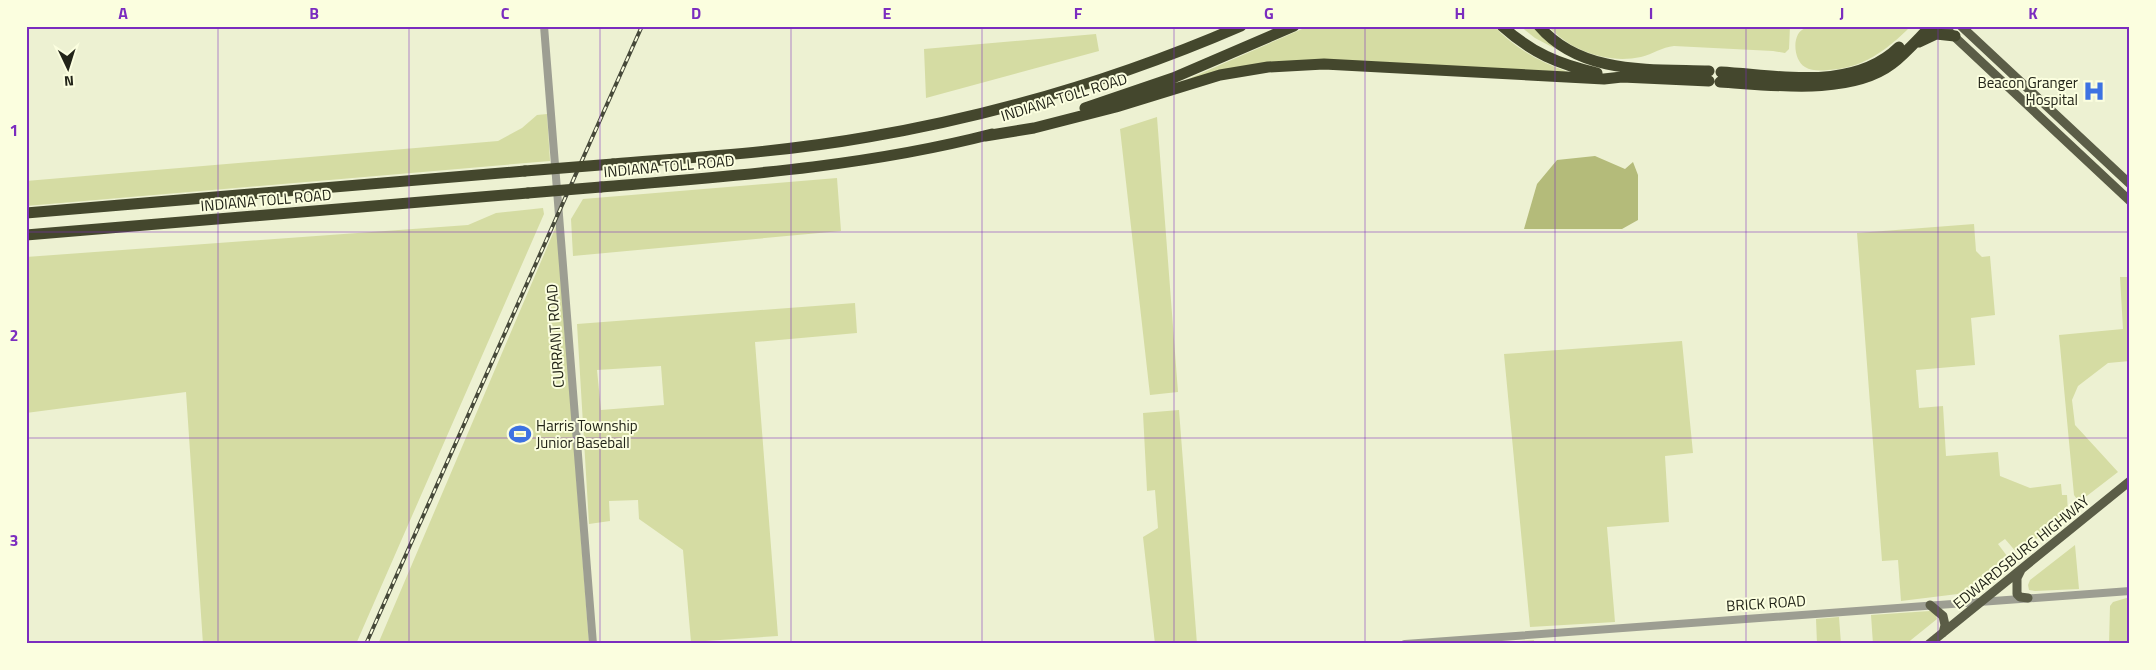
<svg xmlns="http://www.w3.org/2000/svg" width="2156" height="670" font-family="'Titillium Web',sans-serif">
<style>
.green{fill:#d5dca3;fill-rule:evenodd}
.water{fill:#b4bb7a}
.lines{fill:none;stroke-linecap:round;stroke-linejoin:round}
.minor{stroke:#9d9e92;stroke-width:8}
.major{stroke:#5b5d47;stroke-width:9}
.highway{stroke:#44472d;stroke-width:11}
.rail-casing{stroke:#464939;stroke-width:4}
.rail{stroke:#fbfedf;stroke-width:2;stroke-dasharray:5.5;stroke-linecap:butt}
.highway-bridge{stroke:#44472d;stroke-width:11}
.grid{fill:none;stroke:#7b2cbf;stroke-width:1;stroke-opacity:0.55}
.labels{text-anchor:middle;dominant-baseline:central;stroke-width:4;stroke-linejoin:round;paint-order:stroke}
.poi-label{font-size:15px;fill:#222418;stroke:#fbfedf;text-anchor:end}
.street-label{font-size:15px;fill:#222418;stroke:#fbfedf}
.neatline{fill:none;stroke:#7b2cbf;stroke-width:2}
.grid-label{font-size:16px;text-anchor:middle;font-weight:bold;fill:#7b2cbf}
</style>
<rect width="100%" height="100%" fill="#edf1d2"/>
<!-- green -->
<path class="green" d="M 1309,26 L 1494,26 C 1514,48 1540,62 1568,72 L 1331,61 L 1188,79 Z
M 1520,26 L 1535,26 L 1555,46 L 1554,48 L 1535,38 Z
M 1548,26 L 1790,26 L 1789,49 L 1785,53 L 1773,51 L 1674,46 C 1662,47 1653,54 1641,57 C 1607,64 1571,51 1548,26 Z
M 1849,26 L 1911,26 C 1887,50 1862,69 1828,70 C 1821,71 1811,71 1805,67 C 1793,60 1791,32 1806,28 C 1819,25 1836,28 1849,28 Z
M 1096,34 L 1099,51 L 926,98 L 924,49 Z
M 547,114 L 550,161 L 26,206 L 26,181 L 498,141 L 522,128 L 537,115 Z
M 1157,117 L 1178,392 L 1150,395 L 1120,129 Z
M 837,178 L 841,231 L 573,256 L 571,219 L 583,199 Z
M 543,208 L 544,214 L 356,644 L 203,644 L 186,392 L 26,413 L 26,257 L 468,225 L 496,213 Z
M 557,224 L 589,644 L 378,644 Z
M 1974,224 L 1976,251 L 1982,257 L 1990,256 L 1995,315 L 1971,318 L 1975,365 L 1916,370 L 1919,408 L 1943,406 L 1946,456 L 1998,452 L 2000,476 L 2030,488 L 2061,484 L 2062,495 L 2067,495 L 2068,513 L 2018,554 L 2005,539 L 1998,544 L 2010,560 L 1972,591 L 1966,593 L 1901,601 L 1898,560 L 1882,561 L 1857,233 Z
M 2120,277 L 2130,277 L 2130,361 L 2108,363 L 2078,386 L 2072,400 L 2075,425 L 2118,472 L 2079,502 L 2074,495 L 2059,335 L 2123,329 Z
M 855,303 L 857,333 L 755,342 L 778,636 L 691,642 L 683,550 L 639,519 L 638,500 L 609,501 L 610,521 L 589,524 L 577,324 ZM 661,366 L 664,405 L 601,410 L 597,370 Z
M 1682,341 L 1693,453 L 1665,456 L 1669,522 L 1607,527 L 1615,622 L 1530,627 L 1504,354 Z
M 1179,410 L 1197,644 L 1155,644 L 1143,537 L 1158,528 L 1155,490 L 1147,491 L 1143,413 Z
M 2075,545 L 2079,589 L 2035,591 L 2029,590 L 2028,585 L 2030,580 Z
M 2130,597 L 2130,644 L 2109,644 L 2110,606 L 2113,602 Z
M 1930,611 L 1935,613 L 1937,619 L 1906,644 L 1873,644 L 1871,615 Z
M 1839,617 L 1841,644 L 1817,644 L 1816,619 Z
M 1534,640 L 1534,644 L 1477,644 Z"/>
<!-- water -->
<path class="water" d="M 1595,156 L 1625,169 L 1633,162 L 1638,175 L 1638,220 L 1622,229 L 1524,229 L 1537,184 L 1557,160 Z"/>
<g class="lines">
<!-- minor -->
<path class="minor" d="M 544,26 L 593,644
M 1405,644 L 2130,591"/>
<!-- major -->
<path class="major" d="M 1943,26 L 2130,201
M 1961,26 L 2130,184
M 2021,570 L 2017,578 L 2017,594 L 2020,597 L 2028,598
M 1930,605 L 1943,616 L 1945,625 L 1943,633
M 1929,644 L 2130,481"/>
<!-- highway -->
<path class="highway" d="M 1502,26 C 1532,53 1558,64 1597,73
M 1539,26 C 1581,75 1650,69 1709,71
M 1919,42 L 1936,34 L 1955,36
M 1721,72 C 1779,75 1853,92 1899,47
M 1720,82 C 1771,85 1850,96 1892,64 C 1906,53 1918,39 1931,26
M 1085,108 L 1173,78 L 1294,26
M 985,136 L 1034,128 L 1116,107 L 1220,75 L 1268,67 L 1324,64 L 1604,79 L 1622,77 L 1709,81
M 613,164 C 698,157 784,152 868,137 C 996,115 1121,78 1241,26
M 601,187 C 732,176 864,167 992,134
M 26,213 L 525,171
M 26,235 L 528,193"/>
<!-- rail casing -->
<g class="rail-casing">
<path id="rail" d="M 366,644 L 642,26"/>
</g>
<!-- rail -->
<use href="#rail" class="rail"/>
<!-- highway-bridge -->
<path class="highway-bridge" d="M 525,171 L 613,164
M 528,193 L 601,187"/>
</g>
<!-- grid -->
<path class="grid" d="M 218,26 L 218,644M 409,26 L 409,644M 600,26 L 600,644M 791,26 L 791,644M 982,26 L 982,644M 1174,26 L 1174,644M 1365,26 L 1365,644M 1555,26 L 1555,644M 1746,26 L 1746,644M 1938,26 L 1938,644M 26,232 L 2130,232M 26,438 L 2130,438"/>
<!-- icons -->
<defs>
<g id="hospital-bare" transform="scale(1.725)"><path d="M-5-5h3v3.5h4V-5h3V5h-3V1.5h-4V5h-3Z" fill="#3d72e2" stroke="#fbfedf" stroke-width="2.5" paint-order="stroke"/></g>
<g id="stadium-bare" transform="scale(1.725)"><path d="M0-5a6.5 5 0 1 0 0 10a6.5 5 0 1 0 0-10ZM-3.5-1.8h7v3.6h-7Z" fill="#3d72e2" stroke="#fbfedf" stroke-width="2.5" paint-order="stroke"/></g>
</defs>
<g fill-rule="evenodd">
<use href="#hospital-bare" x="2094" y="91"/>
<use href="#stadium-bare" x="520" y="434"/>
</g>
<g class="labels">
<!-- poi labels -->
<g class="poi-label">
<text x="2078" y="82">Beacon Granger<tspan x="2078" dy="17">Hospital</tspan></text>
<text x="536" y="425" text-anchor="start">Harris Township<tspan x="536" dy="17">Junior Baseball</tspan></text>
</g>
<!-- street labels -->
<g class="street-label">
<text transform="translate(1064 97) rotate(-17)">INDIANA TOLL ROAD</text>
<text transform="translate(669 166) rotate(-5)">INDIANA TOLL ROAD</text>
<text transform="translate(266 200) rotate(-5)">INDIANA TOLL ROAD</text>
<text transform="translate(555 336) rotate(-94)">CURRANT ROAD</text>
<text transform="translate(2021 552) rotate(-39)">EDWARDSBURG HIGHWAY</text>
<text transform="translate(1766 603) rotate(-4)">BRICK ROAD</text>
</g>
</g>
<!-- border -->
<rect width="2156" height="670" fill="none" stroke="#fbfedf" stroke-width="55"/>
<!-- north arrow -->
<g transform="translate(68 68) rotate(176)" stroke="#fbfedf" stroke-width="4" paint-order="stroke">
<path d="M0-4L9 19L0 12L-9 19Z" fill="#222418"/>
<text y="-8" font-size="14" font-weight="bold" text-anchor="middle" fill="#222418">N</text>
</g>
<rect x="28" y="28" width="2100" height="614" class="neatline"/>
<g class="grid-label">
<text x="123" y="19">A</text>
<text x="314" y="19">B</text>
<text x="505" y="19">C</text>
<text x="696" y="19">D</text>
<text x="887" y="19">E</text>
<text x="1078" y="19">F</text>
<text x="1269" y="19">G</text>
<text x="1460" y="19">H</text>
<text x="1651" y="19">I</text>
<text x="1842" y="19">J</text>
<text x="2033" y="19">K</text>
<text x="14" y="136">1</text>
<text x="14" y="341">2</text>
<text x="14" y="546">3</text>
</g>
</svg>
